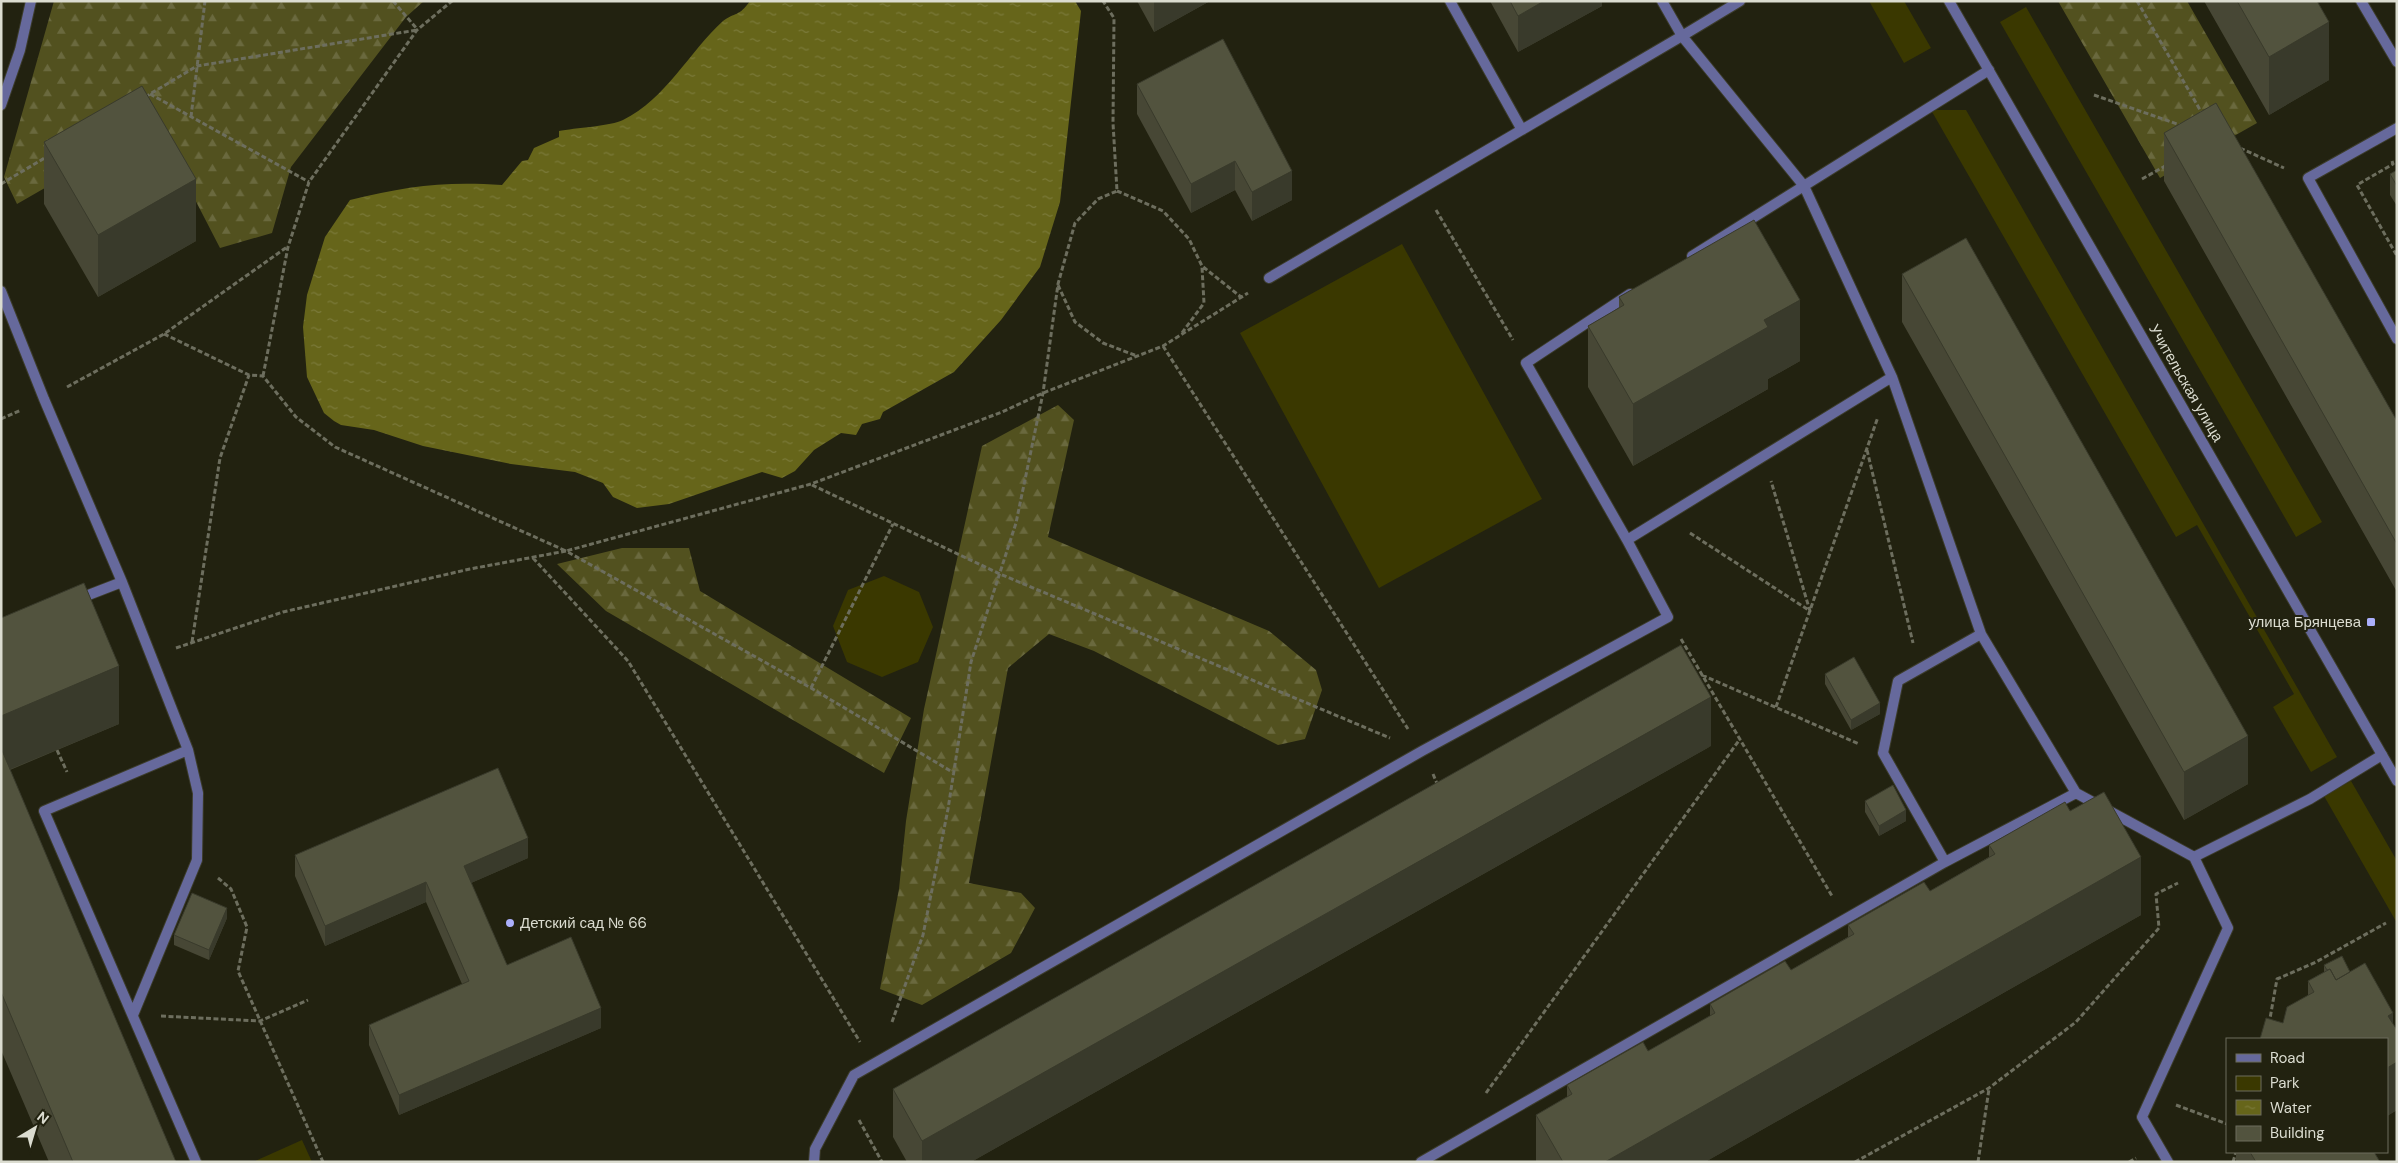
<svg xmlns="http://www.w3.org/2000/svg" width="2398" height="1163" font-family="'DM Sans',sans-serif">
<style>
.green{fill:#3a3800}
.forest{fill:url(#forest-firs)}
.water{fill:url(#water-ripples)}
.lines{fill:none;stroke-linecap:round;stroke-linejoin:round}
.lane-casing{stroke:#3c3c2b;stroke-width:12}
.street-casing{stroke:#3c3c2b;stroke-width:12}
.path{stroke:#6d6e5e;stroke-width:3;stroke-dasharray:5 2.5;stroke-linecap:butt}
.lane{stroke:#66699c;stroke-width:10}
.street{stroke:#66699c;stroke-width:10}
.wall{fill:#474735}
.shaded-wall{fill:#393a2b}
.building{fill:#52533e;stroke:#393a2b}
.poi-dot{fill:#abaffb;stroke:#222210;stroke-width:2}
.labels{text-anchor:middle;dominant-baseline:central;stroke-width:4;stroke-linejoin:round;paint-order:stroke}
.street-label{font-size:15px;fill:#dbdcd0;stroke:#222210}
.poi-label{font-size:15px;fill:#dbdcd0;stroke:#222210;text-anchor:end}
</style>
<defs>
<pattern id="forest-firs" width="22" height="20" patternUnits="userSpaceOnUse" patternTransform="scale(1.25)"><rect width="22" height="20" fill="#52511f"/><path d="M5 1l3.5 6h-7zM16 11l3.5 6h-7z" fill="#6a693e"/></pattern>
<pattern id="water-ripples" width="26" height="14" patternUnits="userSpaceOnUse" patternTransform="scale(1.25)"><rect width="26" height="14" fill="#66651a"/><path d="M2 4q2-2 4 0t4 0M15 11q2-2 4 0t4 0" fill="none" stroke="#7b7a3a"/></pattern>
</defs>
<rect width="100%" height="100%" fill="#222210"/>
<!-- green -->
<path class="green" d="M 1869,1 L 1904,1 L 1931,48 L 1904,63 Z
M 2026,7 L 2322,522 L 2296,537 L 2000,22 Z
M 1931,110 L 1966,110 L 2337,757 L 2311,772 L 2273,707 L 2294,694 L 2197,525 L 2176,537 Z
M 1402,244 L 1542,499 L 1379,588 L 1240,333 Z
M 884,576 L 919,592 L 933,627 L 918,662 L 882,677 L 847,662 L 833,626 L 848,590 Z
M 2351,781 L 2397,861 L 2397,923 L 2324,796 Z
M 302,1140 L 312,1162 L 253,1162 Z"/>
<!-- forest -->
<path class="forest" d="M 54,1 L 424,1 L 406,17 L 291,167 L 272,233 L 220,248 L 156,124 L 17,204 L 4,177 Z
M 2058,1 L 2187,1 L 2257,123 L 2160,178 Z
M 1058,405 L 1074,420 L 1048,537 L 1269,631 L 1316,670 L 1322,690 L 1305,739 L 1278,745 L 1094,651 L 1049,634 L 1008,668 L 969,883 L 1021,893 L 1035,908 L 1011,953 L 922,1005 L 880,989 L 899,889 L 906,821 L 924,709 L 982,446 Z
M 622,548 L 689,548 L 700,591 L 911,718 L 884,773 L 606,611 L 557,564 Z"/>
<!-- water -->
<path class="water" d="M 750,1 L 1075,1 L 1081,11 L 1060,202 L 1040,267 L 1001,320 L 954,372 L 883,412 L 880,419 L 862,424 L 856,435 L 841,433 L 814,450 L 795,471 L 782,478 L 762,472 L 669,504 L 637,508 L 613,497 L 603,483 L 575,472 L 511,464 L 423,446 L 374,430 L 341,425 L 334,421 L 324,413 L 307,377 L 303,327 L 307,295 L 325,237 L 350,200 C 406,186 445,181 502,185 L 522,161 L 528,160 L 534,148 L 559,137 L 559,131 C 574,128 612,126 623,120 C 666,99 689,52 723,21 C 735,12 739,17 750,1 Z"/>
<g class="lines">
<!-- lane casing -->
<g class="lane-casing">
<path id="lane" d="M 1450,1 L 1522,130
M 1740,1 L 1682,36 L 1804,186 L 1892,377 L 1981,634 L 2076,793
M 2361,1 L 2397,62
M 1,105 L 20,50 L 31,1
M 2397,128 L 2308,178 L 2397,339
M 1692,256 L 1989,70
M 1269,278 L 1682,36 L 1662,1
M 1,291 L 44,399 L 122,582
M 1627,540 L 1892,377
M 78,599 L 122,582 L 188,750 L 198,793 L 197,860 L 133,1015
M 188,750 L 44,811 L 196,1162
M 1945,862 L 2076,793 L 2194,857
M 814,1162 L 815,1149 L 854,1075 L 1422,751 L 1668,617 L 1627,540 L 1526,363 L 1630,294
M 1421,1162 L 1945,862 L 1883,753 L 1898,681 L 1981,634
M 2168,1162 L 2142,1117 L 2228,928 L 2194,857 L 2310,799 L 2382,755"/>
</g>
<!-- street casing -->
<g class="street-casing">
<path id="street" d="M 1949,1 L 2397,781"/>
</g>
<!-- path -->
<path class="path" d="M 393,1 L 417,29
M 2137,1 L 2203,115
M 150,94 L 309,182
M 2094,95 L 2180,125
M 145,97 L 197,66 L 417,30
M 191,117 L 205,1
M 2240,148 L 2284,168
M 2392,161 L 2393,164 L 2357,185 L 2397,256
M 2142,179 L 2167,165
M 1,184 L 48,156
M 1117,191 L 1163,211 L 1189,239 L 1202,266 L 1241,297
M 1436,210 L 1513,340
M 1058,285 L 1075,322 L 1103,343 L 1137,356
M 1182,333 L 1204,303 L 1202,267
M 164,334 L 249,375 L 263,376 L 296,417 L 335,447 L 566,551 L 811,484 L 1002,412 L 1043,393 L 1163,346 L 1248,293
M 1163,346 L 1408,729
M 263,376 L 288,247 L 309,182 L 417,30 L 452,1
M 67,387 L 164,334 L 287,247
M 1,419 L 21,410
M 1867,450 L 1913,643
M 812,485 L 1000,574 L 1390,738
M 1690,533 L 1810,611 L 1771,481
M 533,558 L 628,661 L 860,1042
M 1681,639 L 1832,896
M 192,642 L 220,458 L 249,375
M 176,648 L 283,612 L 470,569 L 566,551 L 811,688 L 954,773
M 1702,675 L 1859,744
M 811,688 L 893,524
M 1776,707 L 1878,417
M 57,750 L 67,772
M 1433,774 L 1438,786
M 218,878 L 231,889 L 247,927 L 238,971 L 323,1162
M 161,1016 L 260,1021 L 308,1000
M 892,1022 L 923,935 L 948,809 L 971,662 L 1016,523 L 1043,393 L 1058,284 L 1075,223 L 1098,199 L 1117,191 L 1113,123 L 1114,18 L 1103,1
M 2269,1024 L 2277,979 L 2316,962 L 2386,923
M 1486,1093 L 1740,739
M 2176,1105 L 2227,1124
M 859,1120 L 882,1162
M 1855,1162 L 1989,1088 L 2076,1022 L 2159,928 L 2156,894 L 2178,883
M 1978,1162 L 1989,1089
M 2129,1162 L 2136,1158
M 2233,1162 L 2236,1152"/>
<!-- lane -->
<use href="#lane" class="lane"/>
<!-- street -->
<use href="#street" class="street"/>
</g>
<!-- wall -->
<path class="wall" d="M 1137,1 L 1210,1 L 1154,32 Z
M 1490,1 L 1602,1 L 1602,6 L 1518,52 Z
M 2204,1 L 2317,1 L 2329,80 L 2269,115 Z
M 1137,84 L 1292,200 L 1252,221 L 1235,190 L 1191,213 L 1137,114 Z
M 2164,133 L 2397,421 L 2397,592 L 2164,181 Z
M 44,142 L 196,241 L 98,297 L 44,204 Z
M 2397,170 L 2397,206 L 2390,195 L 2390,174 Z
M 1902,274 L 2248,784 L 2184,820 L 1902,322 Z
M 1619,297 L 1800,361 L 1768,379 L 1768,389 L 1633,466 L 1588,387 L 1588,326 L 1619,308 Z
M 1,618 L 119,724 L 10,770 L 176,1162 L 49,1162 L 1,1050 Z
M 1825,674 L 1880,714 L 1851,730 L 1825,684 Z
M 1711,746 L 971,1162 L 907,1162 L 893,1137 L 893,1089 Z
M 1865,801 L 1906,821 L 1879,836 L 1865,812 Z
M 2070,811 L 2141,915 L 1705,1162 L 1536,1162 L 1536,1115 L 1567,1097 L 1567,1085 L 1648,1051 L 1710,1016 L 1710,1004 L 1791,970 L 1848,937 L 1848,925 L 1930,891 L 1989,857 L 1989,845 Z
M 295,855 L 528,858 L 471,883 L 507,965 L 601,1028 L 399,1115 L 369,1045 L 369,1025 L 462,984 L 426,902 L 325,946 L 295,876 Z
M 227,918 L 209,960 L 174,945 L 174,935 Z
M 2324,965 L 2350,972 L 2393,1024 L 2397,1030 L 2397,1110 L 2387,1116 L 2387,1039 L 2283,1023 L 2308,995 L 2308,981 L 2324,972 Z
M 2236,1152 L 2374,1152 L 2380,1162 L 2236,1162 Z"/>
<!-- shaded-wall -->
<path class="shaded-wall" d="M 1154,1 L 1210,1 L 1154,32 Z
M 1544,1 L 1602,1 L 1602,6 L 1518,52 L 1518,16 Z
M 2329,22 L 2329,80 L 2269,115 L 2269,57 Z
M 1235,161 L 1235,190 L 1191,213 L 1191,184 Z
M 1292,171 L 1292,200 L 1252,221 L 1252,192 Z
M 196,179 L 196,241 L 98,297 L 98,235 Z
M 1800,300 L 1800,361 L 1768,379 L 1768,389 L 1633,466 L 1633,404 L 1764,320 Z
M 119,666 L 119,724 L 1,773 L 1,716 Z
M 1711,697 L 1711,746 L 971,1162 L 922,1162 L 922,1141 Z
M 1880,703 L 1880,714 L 1851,730 L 1851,720 Z
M 2248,736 L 2248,784 L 2184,820 L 2184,772 Z
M 1906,810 L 1906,821 L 1879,836 L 1879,826 Z
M 528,838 L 528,858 L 464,886 L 464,866 Z
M 2141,857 L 2141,915 L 1705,1162 L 1605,1162 Z
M 426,882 L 426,902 L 325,946 L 325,926 Z
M 227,908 L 227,918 L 209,960 L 209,950 Z
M 601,1008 L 601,1028 L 399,1115 L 399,1095 Z
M 2393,1013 L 2393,1061 L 2388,1016 Z
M 2397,1062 L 2397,1110 L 2387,1116 L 2387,1068 Z"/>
<!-- building -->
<path class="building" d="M 1510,1 L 1544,1 L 1518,16 Z
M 2237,1 L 2317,1 L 2329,22 L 2269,57 Z
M 1223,39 L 1292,171 L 1252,192 L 1235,161 L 1191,184 L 1137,84 Z
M 142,86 L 196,179 L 98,235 L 44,142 Z
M 2216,103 L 2397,421 L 2397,544 L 2164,133 Z
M 2397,170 L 2397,186 L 2390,174 Z
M 1754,220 L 1800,300 L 1764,320 L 1768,327 L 1633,404 L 1588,326 L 1624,305 L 1619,297 Z
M 1966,238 L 2248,736 L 2184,772 L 1902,274 Z
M 84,583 L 119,666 L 1,716 L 1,618 Z
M 1681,645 L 1711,697 L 922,1141 L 893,1089 Z
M 1854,657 L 1880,703 L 1851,720 L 1825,674 Z
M 1,748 L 176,1162 L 73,1162 L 1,992 Z
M 498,768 L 528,838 L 464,866 L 507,965 L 571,937 L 601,1008 L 399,1095 L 369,1025 L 469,981 L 426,882 L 325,926 L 295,855 Z
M 1893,785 L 1906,810 L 1879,826 L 1865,801 Z
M 2104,792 L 2141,857 L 1605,1162 L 1563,1162 L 1536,1115 L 1572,1094 L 1567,1085 L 1643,1042 L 1648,1051 L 1715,1013 L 1710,1004 L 1785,961 L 1791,970 L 1854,934 L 1848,925 L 1924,882 L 1930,891 L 1995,854 L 1989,845 L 2065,802 L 2070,811 Z
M 192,893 L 227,908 L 209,950 L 174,935 Z
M 2342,956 L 2350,972 L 2336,980 L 2330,969 L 2327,970 L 2324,965 Z
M 2365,963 L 2393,1013 L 2388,1016 L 2397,1030 L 2397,1062 L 2387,1068 L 2387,1039 L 2260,1039 L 2266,1018 L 2283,1023 L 2287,1007 L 2314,992 L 2308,981 L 2330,969 L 2336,980 Z
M 2250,1152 L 2374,1152 L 2380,1162 L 2256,1162 Z"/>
<!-- markers -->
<g class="poi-dot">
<rect x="2366" y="617" width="10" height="10" rx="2.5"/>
<circle cx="510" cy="923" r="5"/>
</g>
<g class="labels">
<!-- street labels -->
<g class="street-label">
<text transform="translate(2186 383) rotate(60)">Учительская улица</text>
</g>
<!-- poi labels -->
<g class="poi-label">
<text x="2361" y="622">улица Брянцева</text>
<text x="520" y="923" text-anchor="start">Детский сад № 66</text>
</g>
</g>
<!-- border -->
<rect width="2398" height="1163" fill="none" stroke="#dbdcd0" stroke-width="5"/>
<!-- legend -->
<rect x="2226" y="1038" width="162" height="115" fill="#222210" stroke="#6c6c5d"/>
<rect x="2236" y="1054" width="25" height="8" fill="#66699c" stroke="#6c6c5d"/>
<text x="2270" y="1063" font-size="15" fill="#dbdcd0">Road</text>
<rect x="2236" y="1076" width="25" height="15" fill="#3a3800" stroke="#6c6c5d"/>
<text x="2270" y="1088" font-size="15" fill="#dbdcd0">Park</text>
<rect x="2236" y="1100" width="25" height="15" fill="url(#water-ripples)" stroke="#6c6c5d"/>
<text x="2270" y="1113" font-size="15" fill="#dbdcd0">Water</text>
<rect x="2236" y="1126" width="25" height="15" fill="#52533e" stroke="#6c6c5d"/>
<text x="2270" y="1138" font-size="15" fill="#dbdcd0">Building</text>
<!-- north arrow -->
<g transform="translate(35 1128) rotate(38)" stroke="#222210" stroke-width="4" paint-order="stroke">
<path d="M0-4L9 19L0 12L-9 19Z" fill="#dbdcd0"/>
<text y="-8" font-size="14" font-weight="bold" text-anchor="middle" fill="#dbdcd0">N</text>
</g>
</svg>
